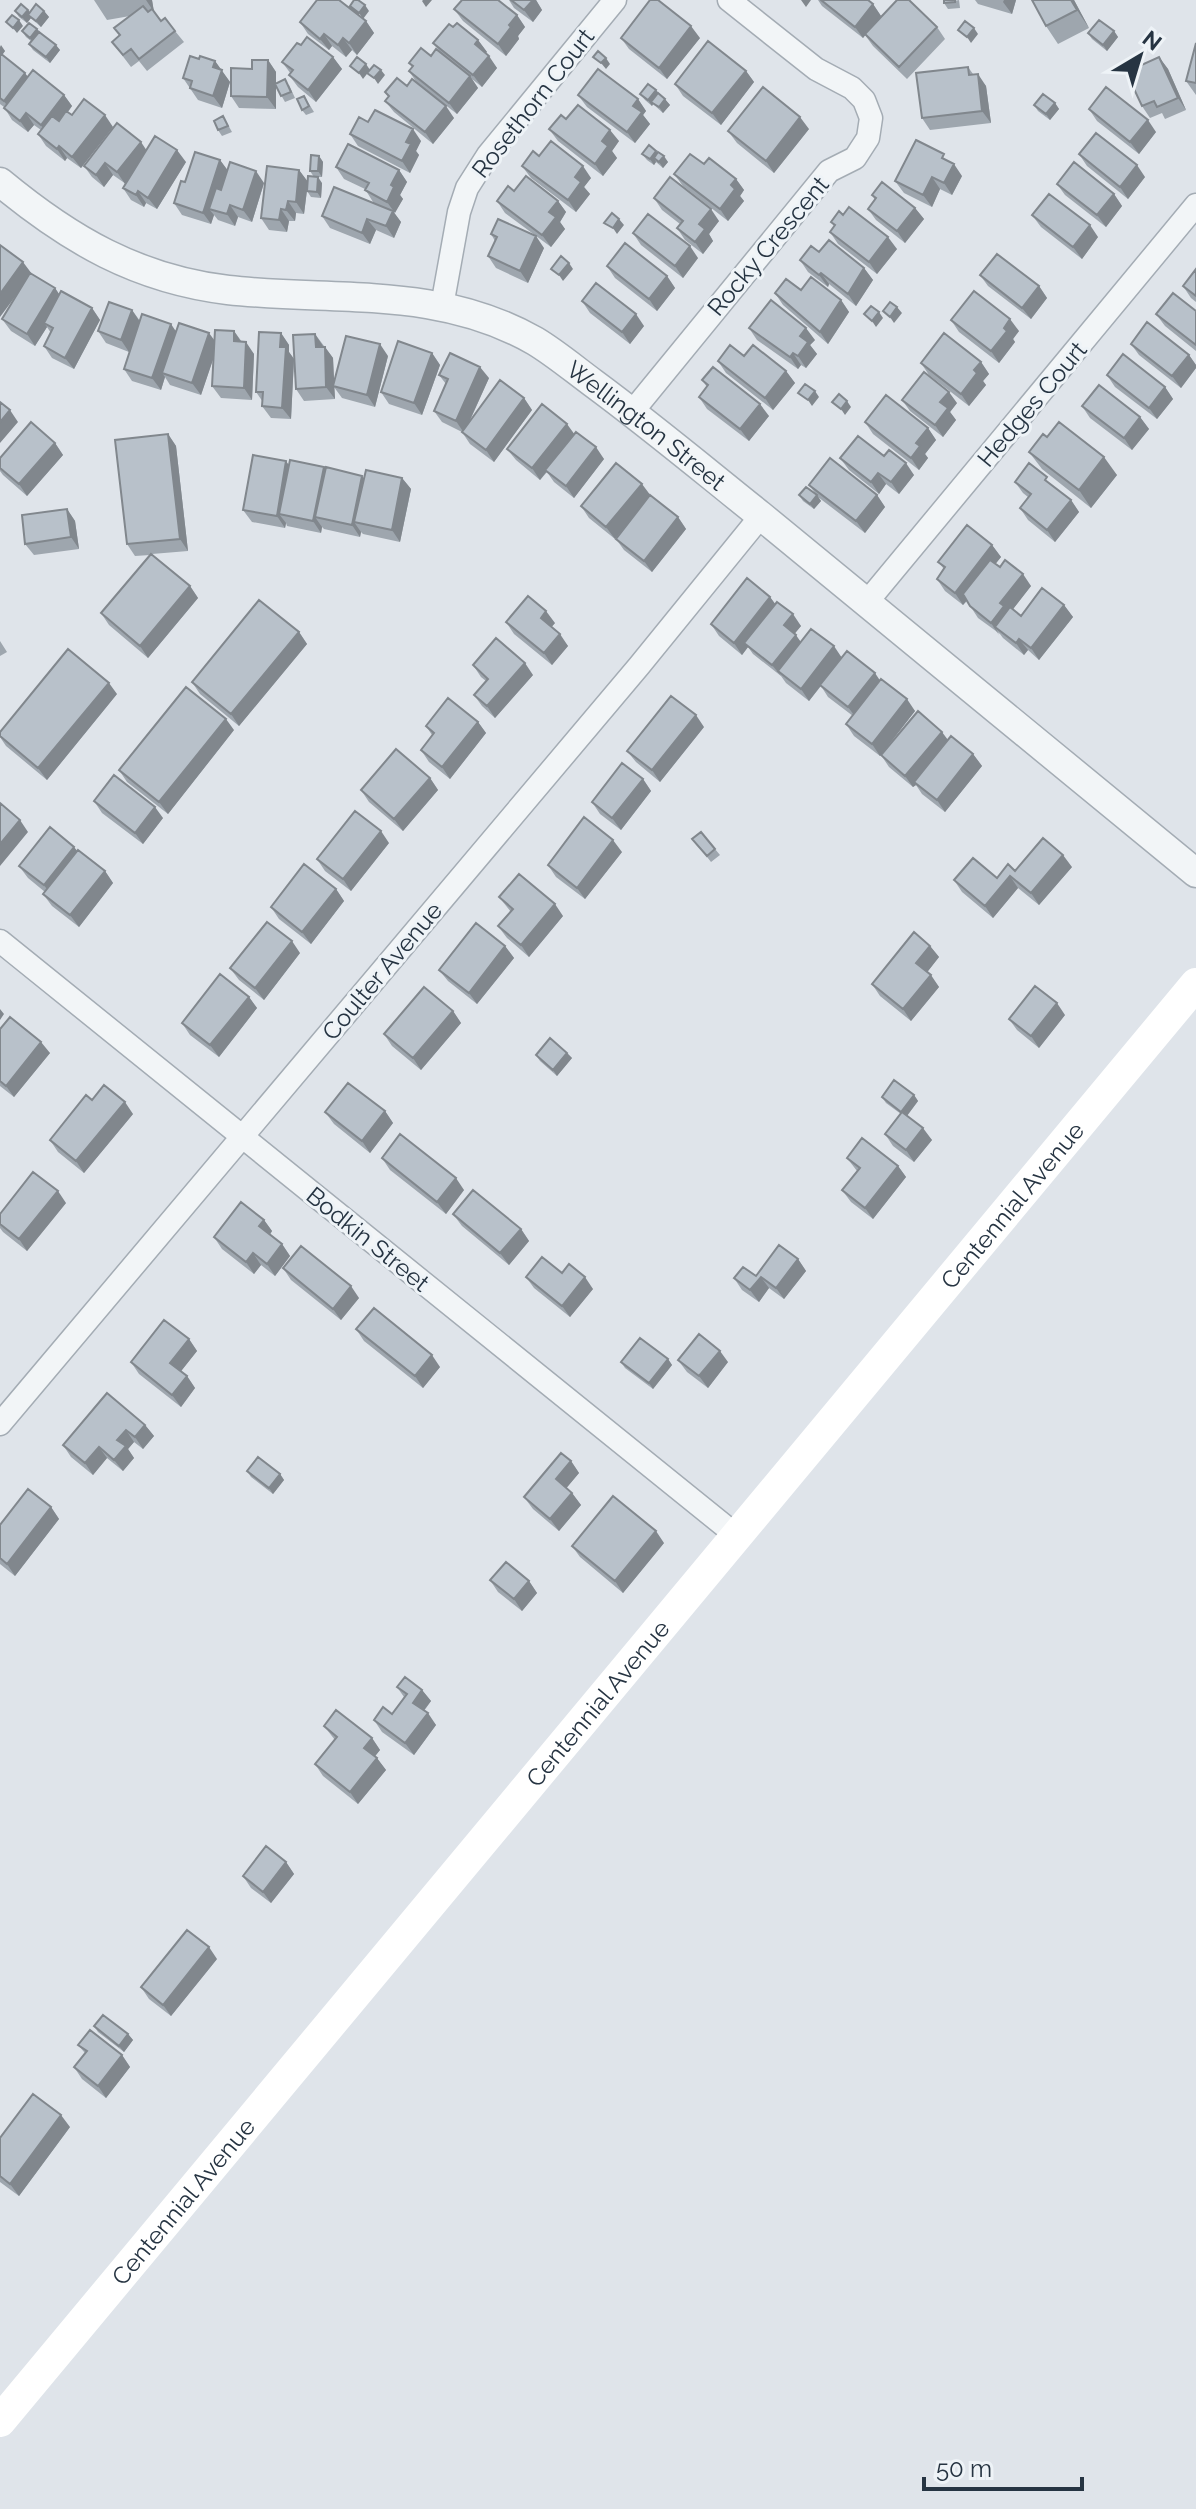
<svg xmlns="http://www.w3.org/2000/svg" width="1196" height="2509" font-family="Raleway,sans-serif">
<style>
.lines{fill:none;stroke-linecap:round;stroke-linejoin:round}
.minor-casing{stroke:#a4acb4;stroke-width:25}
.tertiary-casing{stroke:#a4acb4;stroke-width:31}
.minor{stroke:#f2f5f7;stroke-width:22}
.tertiary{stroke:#f2f5f7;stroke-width:28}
.secondary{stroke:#fff;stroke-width:32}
.wall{fill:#9ea6ae}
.shaded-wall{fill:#81878d}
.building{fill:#b8c1ca;stroke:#81878d;stroke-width:2}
.labels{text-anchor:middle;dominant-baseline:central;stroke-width:6;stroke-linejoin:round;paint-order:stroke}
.street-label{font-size:24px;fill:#263442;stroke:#eef3f7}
</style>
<rect width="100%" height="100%" fill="#dfe4ea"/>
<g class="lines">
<!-- minor casing -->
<g class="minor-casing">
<path id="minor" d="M 442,306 L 459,212 L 467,188 L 488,155 L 615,0
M 632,412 L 829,171 L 855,158 L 868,138 L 871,118 L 864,100 L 852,88 L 816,69 L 729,0
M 867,602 L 1196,205
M 0,941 L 737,1536
M 0,1424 L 639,666 L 761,516"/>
</g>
<!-- tertiary casing -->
<g class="tertiary-casing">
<g id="tertiary">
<path id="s1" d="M 0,182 C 70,240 137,279 228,290 C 334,302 437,285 535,341 C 555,353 574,369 593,383 C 650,425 705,471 760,515 C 907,634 1052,753 1196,873"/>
</g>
</g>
<!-- minor -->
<use href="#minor" class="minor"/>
<!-- tertiary -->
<use href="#tertiary" class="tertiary"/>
<!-- secondary -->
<path class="secondary" id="s2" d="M 0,2421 L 1196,984"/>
</g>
<!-- wall -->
<path class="wall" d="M 94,0 L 152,0 L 154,12 L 161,21 L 175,31 L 184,42 L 147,71 L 139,61 L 131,67 L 112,42 L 120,36 L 114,28 L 130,16 L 107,20 Z
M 509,0 L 536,0 L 542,10 L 533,22 L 514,8 Z
M 818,0 L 868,0 L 873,4 L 881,16 L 874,25 L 937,27 L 945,39 L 907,79 L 873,46 L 865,35 L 863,38 L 822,6 Z
M 959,0 L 960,8 L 948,9 L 944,3 Z
M 975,0 L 1016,0 L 1012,14 L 978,4 Z
M 1032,0 L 1074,0 L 1089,28 L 1058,44 L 1046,26 Z
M 454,9 L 517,15 L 525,27 L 518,36 L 519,39 L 506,56 L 463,21 Z
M 28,10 L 30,12 L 44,11 L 49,17 L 41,27 L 31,18 L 27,23 L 19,17 L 15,11 Z
M 366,21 L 374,33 L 357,55 L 352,50 L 346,57 L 332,46 L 329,50 L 308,34 L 300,22 Z
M 453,27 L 478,40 L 487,52 L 485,53 L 497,68 L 482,87 L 472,79 L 478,88 L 457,114 L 417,83 L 409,71 L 412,67 L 409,63 L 431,56 L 440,52 L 433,43 Z
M 37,29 L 60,50 L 50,63 L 33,50 L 29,44 L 31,41 L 26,37 L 22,31 Z
M 1114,31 L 1118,37 L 1107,51 L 1092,39 L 1088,33 Z
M 621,38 L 700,38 L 667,79 L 629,49 Z
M 1196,43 L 1196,95 L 1186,81 Z
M 301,45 L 333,57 L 342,69 L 316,102 L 298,87 L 289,75 L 291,74 L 282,62 Z
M 0,47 L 5,51 L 2,55 L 28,77 L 64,95 L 72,106 L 68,112 L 72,115 L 113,127 L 81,168 L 67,158 L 65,161 L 46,146 L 38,134 L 41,130 L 34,125 L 28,132 L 12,120 L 4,107 L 0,104 Z
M 1159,57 L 1168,69 L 1186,110 L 1165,119 L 1162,113 L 1150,118 L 1142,106 Z
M 199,59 L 215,61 L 230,82 L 222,108 L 198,100 L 183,78 Z
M 268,60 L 276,72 L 276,83 L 289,85 L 295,98 L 285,102 L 276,86 L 276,109 L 239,108 L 231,96 Z
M 968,67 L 973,74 L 986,86 L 991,123 L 930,130 L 922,118 Z
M 746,71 L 754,82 L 721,125 L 683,96 L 675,84 Z
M 407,86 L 454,118 L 433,144 L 394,112 L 385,101 L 388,97 L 385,92 Z
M 656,90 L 670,105 L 663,113 L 653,104 L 652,106 L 645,100 L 640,94 Z
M 578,95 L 638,99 L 646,111 L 643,115 L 650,124 L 635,143 L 587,107 Z
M 304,96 L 314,112 L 306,115 L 302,110 Z
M 1055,103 L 1059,109 L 1050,120 L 1038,111 L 1034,105 Z
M 1089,109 L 1156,132 L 1139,154 L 1097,121 Z
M 223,116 L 232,132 L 222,136 L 218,130 Z
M 566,119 L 619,141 L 612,151 L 617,158 L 603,176 L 558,141 L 549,129 Z
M 368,122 L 421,141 L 416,151 L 419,155 L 410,173 L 358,146 L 350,134 Z
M 809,129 L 774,173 L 737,143 L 728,131 Z
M 146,150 L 186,162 L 157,209 L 146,203 L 144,207 L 131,200 L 123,188 L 126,184 L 113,175 L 104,187 L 92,177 L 84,166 Z
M 656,151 L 668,162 L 663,168 L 656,162 L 654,165 L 647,160 L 642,154 Z
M 1079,154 L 1145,177 L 1128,199 L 1087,166 Z
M 319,156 L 323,162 L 322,177 L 314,177 L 310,171 Z
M 220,160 L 227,170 L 264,183 L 252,222 L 238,217 L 235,226 L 218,220 L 214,215 L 211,224 L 182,215 L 174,203 L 185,182 Z
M 704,164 L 736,179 L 744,190 L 740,196 L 744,201 L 728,221 L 683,186 L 674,174 Z
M 522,166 L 591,178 L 584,187 L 590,194 L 576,212 L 531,178 Z
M 336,167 L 399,170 L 407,182 L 400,195 L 403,199 L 394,213 L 401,222 L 394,238 L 376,230 L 370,244 L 330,228 L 322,216 L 373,202 L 365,189 L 344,179 Z
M 299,170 L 308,182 L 304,214 L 296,213 L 295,221 L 289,221 L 287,232 L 269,230 L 261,218 Z
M 962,176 L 952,195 L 940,189 L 932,207 L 904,193 L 895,181 Z
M 322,183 L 321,198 L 311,197 L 307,191 Z
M 1057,184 L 1114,194 L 1122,206 L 1106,227 L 1065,195 Z
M 514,191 L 558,201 L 566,212 L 560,222 L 565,229 L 551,247 L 505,213 L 497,201 Z
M 872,195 L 915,208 L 924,219 L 905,243 L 876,220 L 868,209 L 875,200 Z
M 654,198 L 719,221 L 709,234 L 713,241 L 703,254 L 685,240 L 677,228 L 680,224 L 662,210 Z
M 1032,215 L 1098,237 L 1082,259 L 1041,227 Z
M 831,222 L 897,249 L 877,274 L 838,244 L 830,232 L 834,226 Z
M 633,233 L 698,258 L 683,278 L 641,245 Z
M 491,234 L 544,248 L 528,283 L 496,268 L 488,256 L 495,241 Z
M 819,252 L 864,268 L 873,280 L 856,306 L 829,284 L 828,287 L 808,272 L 800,260 Z
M 607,266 L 667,276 L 675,288 L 657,311 L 615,278 Z
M 1196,269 L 1196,302 L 1191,298 L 1183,286 Z
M 32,274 L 55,288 L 59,294 L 92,308 L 100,320 L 74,369 L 52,358 L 44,346 L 51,333 L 47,327 L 35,346 L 11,331 L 2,319 L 22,287 L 0,317 Z
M 980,275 L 1039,286 L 1047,298 L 1031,319 L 988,286 Z
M 801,290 L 841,300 L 849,312 L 828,344 L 783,305 L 775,293 Z
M 582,301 L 644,326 L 630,344 L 590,313 Z
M 132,310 L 140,321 L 214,340 L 234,331 L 242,342 L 254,354 L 252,400 L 221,398 L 212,386 L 214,356 L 201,395 L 170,385 L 165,377 L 161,390 L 132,381 L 124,369 L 136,332 L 129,352 L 106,343 L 98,331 Z
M 1196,311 L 1196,351 L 1165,326 L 1156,314 Z
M 951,320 L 1019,331 L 1013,339 L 1015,342 L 999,363 L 959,332 Z
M 749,328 L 815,340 L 810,345 L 817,354 L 806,368 L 801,365 L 798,369 L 757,340 Z
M 281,333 L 289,345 L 289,352 L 294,359 L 291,419 L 271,418 L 262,406 L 263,402 L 256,392 Z
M 315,334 L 333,358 L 334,383 L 388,356 L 375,407 L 342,398 L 334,387 L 335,399 L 304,401 L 296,389 Z
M 1131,344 L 1189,355 L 1196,365 L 1196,368 L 1181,388 L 1139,355 Z
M 432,353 L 440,365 L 422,415 L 389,404 L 381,392 Z
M 744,356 L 786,371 L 795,383 L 773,410 L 726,373 L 718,361 Z
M 981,362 L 989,374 L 983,381 L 986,385 L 969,406 L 929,375 L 921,363 Z
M 439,375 L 489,378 L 468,425 L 524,398 L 532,410 L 494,462 L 470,444 L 462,432 L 442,422 L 434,411 L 446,384 Z
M 1107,375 L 1165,387 L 1173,399 L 1157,419 L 1115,387 Z
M 702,380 L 769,416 L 749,441 L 707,409 L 699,397 L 707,387 Z
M 902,400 L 957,403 L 950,412 L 956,420 L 943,437 L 910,411 Z
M 1082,406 L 1140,417 L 1149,429 L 1132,450 L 1090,418 Z
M 865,422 L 928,428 L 936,440 L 925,454 L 928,458 L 919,470 L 873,434 Z
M 168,434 L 176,446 L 188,551 L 152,554 L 190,586 L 198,598 L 148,658 L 109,625 L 101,613 L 150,555 L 135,556 L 127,544 Z
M 574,434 L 604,459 L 574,498 L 554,482 L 547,472 L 540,480 L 516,460 L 507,449 Z
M 1047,437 L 1117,475 L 1091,508 L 1042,469 L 1029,452 Z
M 55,443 L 63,455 L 27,496 L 3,475 L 0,471 L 0,458 Z
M 884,456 L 914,475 L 899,494 L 886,484 L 879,494 L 849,470 L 840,458 Z
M 286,461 L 289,466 L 324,467 L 325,469 L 364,478 L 402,478 L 411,489 L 400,542 L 363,534 L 361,532 L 360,537 L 324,529 L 322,527 L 321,533 L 287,526 L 286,523 L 285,528 L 252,522 L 243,510 Z
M 1015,482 L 1055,488 L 1071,500 L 1079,512 L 1055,542 L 1028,520 L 1020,508 L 1028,497 L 1023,493 Z
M 809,485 L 877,495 L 885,507 L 865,533 L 818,497 L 821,501 L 814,509 L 803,501 L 799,495 L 816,494 Z
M 651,496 L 678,517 L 686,529 L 652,572 L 624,550 L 616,539 L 626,525 L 615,539 L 589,518 L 581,506 Z
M 67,509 L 75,521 L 79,549 L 34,555 L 25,544 Z
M 992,545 L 1001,557 L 995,564 L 1031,586 L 1013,609 L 1021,616 L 1064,605 L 1073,617 L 1039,660 L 1028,650 L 1024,655 L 1003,638 L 1000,634 L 978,618 L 967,601 L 963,605 L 945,591 L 937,579 L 944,569 L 938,562 Z
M 770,597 L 775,604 L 801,626 L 794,634 L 801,642 L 842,657 L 880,680 L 915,711 L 880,756 L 854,736 L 846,724 L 853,716 L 828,697 L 821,686 L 809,701 L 786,683 L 781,676 L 753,654 L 748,647 L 742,655 L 719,636 L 711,624 Z
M 506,622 L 555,623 L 551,627 L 568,646 L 552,665 L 514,634 Z
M 299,632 L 307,644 L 239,726 L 200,694 L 192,682 Z
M 0,641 L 7,652 L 0,656 Z
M 473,665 L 533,675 L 495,718 L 482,706 L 474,695 L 486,681 L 481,677 Z
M 117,694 L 47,780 L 6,746 L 0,737 L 0,732 Z
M 478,722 L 486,733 L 450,779 L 429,762 L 421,750 L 432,735 L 426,726 Z
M 704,727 L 660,782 L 636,762 L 627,751 Z
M 234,730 L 168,814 L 127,782 L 119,770 Z
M 948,740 L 973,754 L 982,766 L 945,812 L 922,794 L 916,785 L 913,787 L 889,767 L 881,755 Z
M 430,778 L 438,790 L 403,831 L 369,802 L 361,790 Z
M 643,779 L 651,791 L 621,830 L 600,814 L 592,802 Z
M 94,801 L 163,818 L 143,844 L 102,813 Z
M 389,843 L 351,891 L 325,871 L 317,859 Z
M 697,844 L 715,849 L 720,855 L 711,862 Z
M 77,851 L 105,871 L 113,883 L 79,927 L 52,906 L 43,894 L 45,892 L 28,878 L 19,866 Z
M 622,852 L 585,899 L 556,877 L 548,865 Z
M 1072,867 L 1039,905 L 1018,888 L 993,918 L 962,892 L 954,880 L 997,878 L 1015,871 Z
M 336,889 L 344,901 L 311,944 L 279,919 L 271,907 Z
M 499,897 L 563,916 L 529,957 L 507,938 L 498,926 L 511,912 Z
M 505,946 L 514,958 L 477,1004 L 448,981 L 439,970 Z
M 930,946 L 939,957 L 927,972 L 939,987 L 911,1021 L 880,996 L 872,984 Z
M 300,953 L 264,1000 L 239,980 L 230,968 Z
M 249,997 L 257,1008 L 219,1057 L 190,1035 L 182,1023 Z
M 453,1011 L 461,1023 L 421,1070 L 392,1046 L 384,1034 Z
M 1065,1015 L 1039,1048 L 1017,1030 L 1009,1019 Z
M 0,1029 L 50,1053 L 14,1097 L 0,1086 Z
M 567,1053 L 572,1058 L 557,1076 L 540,1061 L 536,1055 Z
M 914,1095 L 918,1101 L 907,1116 L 932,1140 L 914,1162 L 893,1146 L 885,1134 L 901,1114 L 886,1103 L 882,1097 Z
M 92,1100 L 133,1114 L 84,1173 L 58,1152 L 50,1140 Z
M 385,1111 L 393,1123 L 370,1153 L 334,1124 L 325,1112 Z
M 382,1158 L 464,1190 L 446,1214 L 390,1170 Z
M 847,1158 L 898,1166 L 906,1177 L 873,1219 L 851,1202 L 842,1190 L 857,1171 Z
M 66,1203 L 27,1251 L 3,1232 L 0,1228 L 0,1214 Z
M 453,1214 L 521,1229 L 529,1241 L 509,1265 L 462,1226 Z
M 264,1220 L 272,1231 L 270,1235 L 282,1244 L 290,1256 L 275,1276 L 261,1265 L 254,1274 L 222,1249 L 214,1237 Z
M 798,1259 L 806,1271 L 784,1299 L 769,1288 L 759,1302 L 742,1290 L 734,1278 L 756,1276 Z
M 283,1268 L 359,1298 L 341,1320 L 291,1280 Z
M 562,1273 L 593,1289 L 570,1317 L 534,1288 L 526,1277 Z
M 356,1329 L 440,1367 L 423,1388 L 364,1341 Z
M 189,1339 L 197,1351 L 181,1371 L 187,1376 L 195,1388 L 181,1407 L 139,1374 L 131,1362 Z
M 668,1359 L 672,1365 L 653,1389 L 625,1368 L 621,1362 Z
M 678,1360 L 728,1362 L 708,1388 L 687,1372 Z
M 145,1425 L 154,1436 L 143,1449 L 134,1442 L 128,1449 L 134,1458 L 123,1471 L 107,1458 L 93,1475 L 71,1457 L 63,1445 Z
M 571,1461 L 579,1473 L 566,1488 L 572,1493 L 581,1505 L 559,1531 L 533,1509 L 524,1497 Z
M 247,1471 L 280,1474 L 284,1480 L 273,1494 L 251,1477 Z
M 51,1507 L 59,1519 L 15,1576 L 0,1564 L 0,1525 Z
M 664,1543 L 623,1593 L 580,1557 L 572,1546 Z
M 490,1580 L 529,1581 L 537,1593 L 522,1611 L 498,1592 Z
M 397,1687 L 422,1690 L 431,1701 L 424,1711 L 436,1725 L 414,1755 L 382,1732 L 374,1720 L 392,1714 L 404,1697 Z
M 324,1726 L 372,1738 L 380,1750 L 375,1756 L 386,1770 L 358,1804 L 323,1776 L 315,1764 L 335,1740 Z
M 286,1862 L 294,1874 L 271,1903 L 251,1888 L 243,1876 Z
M 217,1959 L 171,2016 L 149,1999 L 141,1987 Z
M 94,2026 L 128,2034 L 133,2040 L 124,2052 L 98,2032 Z
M 78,2045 L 122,2055 L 130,2067 L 106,2098 L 82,2079 L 74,2067 L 85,2053 Z
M 70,2127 L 19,2196 L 0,2182 L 0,2138 Z"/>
<!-- shaded-wall -->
<path class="shaded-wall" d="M 146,0 L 152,0 L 154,12 Z
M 423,0 L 432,0 L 426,7 L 422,1 Z
M 531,0 L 536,0 L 542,10 L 533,22 L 524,10 Z
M 801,0 L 811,0 L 806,7 Z
M 1004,0 L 1016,0 L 1012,14 L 1003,2 Z
M 1071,0 L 1074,0 L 1089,28 L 1077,10 Z
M 873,4 L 881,16 L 863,38 L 855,27 Z
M 365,5 L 369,11 L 363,19 L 359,13 Z
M 28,10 L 32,16 L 28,15 L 31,18 L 27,23 L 22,17 Z
M 44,11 L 49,17 L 41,27 L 36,21 Z
M 517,15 L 525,27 L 518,36 L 519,39 L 506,56 L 498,44 L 509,25 Z
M 19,20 L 23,26 L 17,33 L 13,28 Z
M 366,21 L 374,33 L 357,55 L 349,43 Z
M 691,26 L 700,38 L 667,79 L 659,68 Z
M 974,28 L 978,34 L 971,43 L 967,37 Z
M 37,29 L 41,35 L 34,43 L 30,38 Z
M 1114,31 L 1118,37 L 1107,51 L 1103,45 Z
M 324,34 L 332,46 L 329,50 L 320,39 Z
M 343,38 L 352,50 L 346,57 L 338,45 Z
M 478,40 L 487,52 L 483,56 L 475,44 Z
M 1,45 L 5,51 L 0,58 L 0,47 Z
M 56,45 L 60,50 L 50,63 L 46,57 Z
M 489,56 L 497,68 L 482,87 L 473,75 Z
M 333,57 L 342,69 L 316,102 L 308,90 Z
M 1159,57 L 1168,69 L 1186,110 L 1178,98 Z
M 606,58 L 610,64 L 606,69 L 601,63 Z
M 268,60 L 276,72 L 276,109 L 267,97 Z
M 215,61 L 230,82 L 222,108 L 213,96 L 213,67 Z
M 366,64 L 370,70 L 363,79 L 359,73 Z
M 381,70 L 385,75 L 378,84 L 374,78 Z
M 746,71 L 754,82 L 721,125 L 712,113 Z
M 25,73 L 34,85 L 12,113 L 4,101 Z
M 978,74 L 986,86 L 991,123 L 982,111 Z
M 470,76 L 478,88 L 457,114 L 449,103 Z
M 656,90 L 660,96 L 651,102 L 653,104 L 652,106 L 648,100 Z
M 64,95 L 72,106 L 49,137 L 41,125 Z
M 638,99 L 646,111 L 643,115 L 650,124 L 635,143 L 627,132 L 633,106 Z
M 665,99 L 670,105 L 663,113 L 659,107 Z
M 1055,103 L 1059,109 L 1050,120 L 1046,114 Z
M 446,106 L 454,118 L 433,144 L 425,132 Z
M 26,113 L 34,125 L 28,132 L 20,121 Z
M 105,115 L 113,127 L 81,168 L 72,157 Z
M 800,117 L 809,129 L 774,173 L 766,161 Z
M 1148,120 L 1156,132 L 1139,154 L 1130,142 Z
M 413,129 L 421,141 L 416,151 L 419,155 L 410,173 L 402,161 L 406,142 Z
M 610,130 L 619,141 L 612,151 L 617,158 L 603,176 L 595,164 L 602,141 Z
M 141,142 L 149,154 L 125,184 L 117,172 Z
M 59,146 L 67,158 L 65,161 L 57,149 Z
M 177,150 L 186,162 L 157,209 L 148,198 Z
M 656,151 L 660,157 L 654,158 L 656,162 L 654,165 L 650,159 Z
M 319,156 L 323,162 L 322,177 L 318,171 Z
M 664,156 L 668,162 L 663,168 L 659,162 Z
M 220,160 L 229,172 L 216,211 L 209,209 L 214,215 L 211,224 L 203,213 Z
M 105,163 L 113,175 L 104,187 L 96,175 Z
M 954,164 L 962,176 L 952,195 L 944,183 Z
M 1137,165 L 1145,177 L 1128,199 L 1120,187 Z
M 583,166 L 591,178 L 584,187 L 590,194 L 576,212 L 568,200 L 575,177 Z
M 299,170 L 308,182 L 304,214 L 296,202 Z
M 399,170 L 407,182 L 400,195 L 403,199 L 395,213 L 387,202 L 391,185 Z
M 256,171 L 264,183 L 252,222 L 243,210 Z
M 318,177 L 322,183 L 321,198 L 317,192 Z
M 932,177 L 940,189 L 932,207 L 923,195 Z
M 736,179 L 744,190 L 740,196 L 744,201 L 728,221 L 720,209 L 731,185 Z
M 138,191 L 146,203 L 144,207 L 136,195 Z
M 1114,194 L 1122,206 L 1106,227 L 1097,215 Z
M 288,201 L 296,213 L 295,221 L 286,210 Z
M 558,201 L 566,212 L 560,222 L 565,229 L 551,247 L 542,235 L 549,212 Z
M 230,205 L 238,217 L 235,226 L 227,214 Z
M 915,208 L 924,219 L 905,243 L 897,231 Z
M 281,209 L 289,221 L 287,232 L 279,220 Z
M 711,209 L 719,221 L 709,234 L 713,241 L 703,254 L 695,242 L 699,224 Z
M 393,211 L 401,222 L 394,238 L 386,226 Z
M 367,219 L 376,230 L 370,244 L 362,233 Z
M 619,219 L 624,225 L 617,234 L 613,228 Z
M 1090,225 L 1098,237 L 1082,259 L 1073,247 Z
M 536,236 L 544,248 L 528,283 L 520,271 Z
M 888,237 L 897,249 L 877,274 L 869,262 Z
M 690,246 L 698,258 L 683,278 L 675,266 Z
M 23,262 L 32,274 L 0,317 L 0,294 Z
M 569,263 L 573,269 L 563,281 L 559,275 Z
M 864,268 L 873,280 L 856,306 L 848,294 Z
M 821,273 L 829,284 L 828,287 L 819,275 Z
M 667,276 L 675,288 L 657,311 L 649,299 Z
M 1039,286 L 1047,298 L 1031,319 L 1022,308 Z
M 55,288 L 63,300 L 44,323 L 47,327 L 35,346 L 27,334 Z
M 841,300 L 849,312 L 828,344 L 820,332 Z
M 897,307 L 902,313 L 894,323 L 890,317 Z
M 92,308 L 100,320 L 74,369 L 65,358 Z
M 132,310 L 140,322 L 129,352 L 121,340 Z
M 879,312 L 883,318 L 876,327 L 872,321 Z
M 636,314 L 644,326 L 630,344 L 622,332 Z
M 1010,319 L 1019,331 L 1013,339 L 1015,342 L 999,363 L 991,351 L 1004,328 Z
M 171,324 L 179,336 L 162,373 L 165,377 L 161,390 L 152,378 Z
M 806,328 L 815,340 L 810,345 L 817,354 L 806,368 L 798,356 L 800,336 Z
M 234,331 L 242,343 L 234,341 Z
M 209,333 L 218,345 L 201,395 L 192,383 Z
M 281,333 L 289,345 L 289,352 L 294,359 L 291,419 L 282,408 L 280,347 Z
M 315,334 L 323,346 L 324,358 L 316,347 Z
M 246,342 L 254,354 L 252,400 L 244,388 Z
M 380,344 L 388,356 L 375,407 L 367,395 Z
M 325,347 L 333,358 L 335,399 L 326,387 Z
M 432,353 L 440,365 L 422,415 L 414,403 Z
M 793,353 L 801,365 L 798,369 L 790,357 Z
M 1189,355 L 1196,365 L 1196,368 L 1181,388 L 1172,376 Z
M 981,362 L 989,374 L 983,381 L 986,385 L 969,406 L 961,394 L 974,370 Z
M 480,367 L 489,378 L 464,433 L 456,421 Z
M 786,371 L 795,383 L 773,410 L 765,398 Z
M 1165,387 L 1173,399 L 1157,419 L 1149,408 Z
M 815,391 L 819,397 L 812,406 L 808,400 Z
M 949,392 L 957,403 L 950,412 L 956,420 L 943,437 L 935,425 L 940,402 Z
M 524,398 L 532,410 L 494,462 L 486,450 Z
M 847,401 L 851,407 L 845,415 L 841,409 Z
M 760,404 L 769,416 L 749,441 L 740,429 Z
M 10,410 L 18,422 L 0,443 L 0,422 Z
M 1140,417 L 1149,429 L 1132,450 L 1124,438 Z
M 567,424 L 575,435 L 540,480 L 532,468 Z
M 928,428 L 936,440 L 925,454 L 928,458 L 919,470 L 911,458 L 916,443 Z
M 168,434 L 176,446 L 188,551 L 180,539 Z
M 55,443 L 63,455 L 27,496 L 19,484 Z
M 596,447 L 604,459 L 574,498 L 566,486 Z
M 1104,457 L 1117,475 L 1091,508 L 1079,490 Z
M 286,461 L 294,473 L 279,514 L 286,523 L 285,528 L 277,516 Z
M 906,463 L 914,475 L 899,494 L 891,482 Z
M 324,467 L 332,479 L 315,517 L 322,527 L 321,533 L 313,521 Z
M 878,473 L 886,484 L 879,494 L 871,482 Z
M 362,476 L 371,488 L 354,522 L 361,532 L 360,537 L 352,525 Z
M 402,478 L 411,489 L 400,542 L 392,530 Z
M 642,484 L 651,496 L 615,539 L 606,527 Z
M 817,495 L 821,501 L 814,509 L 810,504 Z
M 877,495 L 885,507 L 865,533 L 856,521 Z
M 1071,500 L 1079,512 L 1055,542 L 1047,530 Z
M 67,509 L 75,521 L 79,549 L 71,537 Z
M 678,517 L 686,529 L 652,572 L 644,561 Z
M 992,545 L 1001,557 L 963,605 L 955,593 Z
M 1023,574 L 1031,586 L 1010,613 L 995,627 L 999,635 L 991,623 L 1000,603 Z
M 190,586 L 198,598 L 148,658 L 140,646 Z
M 770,597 L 779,609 L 744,643 L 748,647 L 742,655 L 734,643 Z
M 1064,605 L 1073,617 L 1039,660 L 1031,648 Z
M 546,611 L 555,623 L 549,630 L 541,618 Z
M 793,614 L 801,626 L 792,637 L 784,625 Z
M 299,632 L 307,644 L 239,726 L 231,714 Z
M 560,634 L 568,646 L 552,665 L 544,653 Z
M 796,635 L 804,647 L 778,671 L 781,676 L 772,665 Z
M 1019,639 L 1028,650 L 1024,655 L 1016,643 Z
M 834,646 L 842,658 L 809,701 L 801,689 Z
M 525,663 L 533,675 L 495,718 L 487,706 Z
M 875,673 L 883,685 L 857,719 L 848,707 Z
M 109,683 L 117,694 L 47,780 L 38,768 Z
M 907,699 L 915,711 L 880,756 L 872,744 Z
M 696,715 L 704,727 L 660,782 L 652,770 Z
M 226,719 L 234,730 L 168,814 L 159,802 Z
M 478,722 L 486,733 L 450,779 L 442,767 Z
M 942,732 L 951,744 L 914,782 L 916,785 L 913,787 L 905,776 Z
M 973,754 L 982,766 L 945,812 L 937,800 Z
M 430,778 L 438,790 L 403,831 L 394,819 Z
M 643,779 L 651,791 L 621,830 L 612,818 Z
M 155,807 L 163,818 L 143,844 L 135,833 Z
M 20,820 L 28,832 L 0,866 L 0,844 Z
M 381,831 L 389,843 L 351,891 L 343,879 Z
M 613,840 L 622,852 L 585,899 L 577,888 Z
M 74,847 L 83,858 L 52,897 L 44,885 Z
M 1063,855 L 1072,867 L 1039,905 L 1031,893 Z
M 105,871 L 113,883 L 79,927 L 70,915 Z
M 1010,876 L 1018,888 L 993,918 L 985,906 Z
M 336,889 L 344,901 L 311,944 L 302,932 Z
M 555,904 L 563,916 L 529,957 L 521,945 Z
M 292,941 L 300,953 L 264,1000 L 255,988 Z
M 505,946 L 514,958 L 477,1004 L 469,993 Z
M 930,946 L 939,957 L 925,975 L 916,963 Z
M 931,975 L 939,987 L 911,1021 L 903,1009 Z
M 249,997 L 257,1008 L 219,1057 L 210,1045 Z
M 1057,1003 L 1065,1015 L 1039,1048 L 1031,1036 Z
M 0,1009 L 4,1014 L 0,1020 Z
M 453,1011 L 461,1023 L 421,1070 L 413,1058 Z
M 41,1042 L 50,1053 L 14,1097 L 6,1086 Z
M 567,1053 L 572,1058 L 557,1076 L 553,1070 Z
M 914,1095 L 918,1101 L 906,1117 L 901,1112 Z
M 125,1102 L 133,1114 L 84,1173 L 76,1161 Z
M 385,1111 L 393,1123 L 370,1153 L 362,1141 Z
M 923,1128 L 932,1140 L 914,1162 L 906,1150 Z
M 898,1166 L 906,1177 L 873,1219 L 865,1208 Z
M 456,1178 L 464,1190 L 446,1214 L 437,1202 Z
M 58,1191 L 66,1203 L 27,1251 L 19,1239 Z
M 264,1220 L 272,1231 L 267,1238 L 259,1226 Z
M 521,1229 L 529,1241 L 509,1265 L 500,1253 Z
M 282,1244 L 290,1256 L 275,1276 L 267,1264 Z
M 253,1253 L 261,1265 L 254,1274 L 246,1262 Z
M 798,1259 L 806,1271 L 784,1299 L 776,1288 Z
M 585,1277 L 593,1289 L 570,1317 L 562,1306 Z
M 761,1277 L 769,1288 L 759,1302 L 750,1290 Z
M 351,1286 L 359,1298 L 341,1320 L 333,1309 Z
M 189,1339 L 197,1351 L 178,1375 L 170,1363 Z
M 720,1351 L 728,1362 L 708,1388 L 699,1376 Z
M 432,1355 L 440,1367 L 423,1388 L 415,1376 Z
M 668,1359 L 672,1365 L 653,1389 L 649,1383 Z
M 187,1376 L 195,1388 L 181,1407 L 172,1395 Z
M 145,1425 L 154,1436 L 143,1449 L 135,1437 Z
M 126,1430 L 134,1442 L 128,1449 L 134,1458 L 123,1471 L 114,1460 L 117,1440 Z
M 99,1447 L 107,1458 L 93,1475 L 85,1463 Z
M 571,1461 L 579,1473 L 564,1491 L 556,1479 Z
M 280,1474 L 284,1480 L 273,1494 L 269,1488 Z
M 572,1493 L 581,1505 L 559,1531 L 550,1519 Z
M 51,1507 L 59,1519 L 15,1576 L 7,1564 Z
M 656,1531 L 664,1543 L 623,1593 L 615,1581 Z
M 529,1581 L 537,1593 L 522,1611 L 514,1599 Z
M 422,1690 L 431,1701 L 421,1714 L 413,1703 Z
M 428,1713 L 436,1725 L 414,1755 L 405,1743 Z
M 372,1738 L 380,1750 L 372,1760 L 364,1748 Z
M 377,1758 L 386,1770 L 358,1804 L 350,1792 Z
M 286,1862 L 294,1874 L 271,1903 L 263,1892 Z
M 209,1947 L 217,1959 L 171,2016 L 163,2005 Z
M 128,2034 L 133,2040 L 124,2052 L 119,2046 Z
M 122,2055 L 130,2067 L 106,2098 L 98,2086 Z
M 61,2115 L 70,2127 L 19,2196 L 10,2184 Z"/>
<!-- building -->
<path class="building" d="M 317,0 L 339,0 L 366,21 L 349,43 L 343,38 L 338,45 L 324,34 L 320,39 L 300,22 Z
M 354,0 L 358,0 L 365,5 L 359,13 L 350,6 Z
M 462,0 L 498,0 L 517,15 L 509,25 L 511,27 L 498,44 L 454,9 Z
M 511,0 L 533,0 L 524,10 Z
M 650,0 L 658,0 L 691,26 L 659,68 L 621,38 Z
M 821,0 L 868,0 L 873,4 L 855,27 Z
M 897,0 L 909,0 L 937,27 L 899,67 L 865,34 Z
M 944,0 L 955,0 L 955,2 L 944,3 Z
M 1032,0 L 1071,0 L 1077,10 L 1046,26 Z
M 21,4 L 28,10 L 22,17 L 15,11 Z
M 36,4 L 44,11 L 36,21 L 28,15 Z
M 143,6 L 148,12 L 152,9 L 161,21 L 165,18 L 175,31 L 139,59 L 131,49 L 123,55 L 112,42 L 120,35 L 114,28 Z
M 12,15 L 19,20 L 13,28 L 6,22 Z
M 1099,20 L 1114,31 L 1103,45 L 1088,33 Z
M 965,21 L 974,28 L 967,37 L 958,30 Z
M 29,23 L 37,29 L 30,38 L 22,31 Z
M 457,23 L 478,40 L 475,44 L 489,56 L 473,75 L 433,43 L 449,24 L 453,27 Z
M 39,32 L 56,45 L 46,57 L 29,44 Z
M 307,37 L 333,57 L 308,90 L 289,75 L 293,70 L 282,62 L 297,43 L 301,45 Z
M 708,41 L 746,71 L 712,113 L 675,84 Z
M 1196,43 L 1196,83 L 1186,81 Z
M 421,48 L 431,56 L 436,49 L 470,76 L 449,103 L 409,71 L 413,66 L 409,63 Z
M 598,51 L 606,58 L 601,63 L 593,57 Z
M 0,53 L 25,73 L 4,101 L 0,98 Z
M 190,56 L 199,59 L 200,56 L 215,61 L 213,67 L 222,70 L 213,96 L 190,88 L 192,81 L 183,78 Z
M 357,57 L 366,64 L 359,73 L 350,66 Z
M 1159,57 L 1178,98 L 1157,107 L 1154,101 L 1142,106 L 1126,72 Z
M 252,60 L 268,60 L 267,97 L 231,96 L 231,68 L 252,69 Z
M 374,65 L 381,70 L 374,78 L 367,73 Z
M 968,67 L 969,75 L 978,74 L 982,111 L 922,118 L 916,73 Z
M 598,69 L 638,99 L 633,106 L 642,112 L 627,132 L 578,95 Z
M 33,70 L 64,95 L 41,125 L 26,113 L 20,121 L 4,108 Z
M 397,78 L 407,86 L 412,79 L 446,106 L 425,132 L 385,101 L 389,96 L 385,92 Z
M 285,79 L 291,92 L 281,96 L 275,84 Z
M 648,84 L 656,90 L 648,100 L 640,94 Z
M 763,87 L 800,117 L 766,161 L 728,131 Z
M 1106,87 L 1148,120 L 1130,142 L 1089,109 Z
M 658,93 L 665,99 L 659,107 L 651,102 Z
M 1043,94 L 1055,103 L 1046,114 L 1034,105 Z
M 304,96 L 309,106 L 302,110 L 297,99 Z
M 84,99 L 105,115 L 72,157 L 59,146 L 57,149 L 38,134 L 52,116 L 59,121 L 66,111 L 72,115 Z
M 578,105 L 610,130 L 602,141 L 608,146 L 595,164 L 549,129 L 561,115 L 566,119 Z
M 375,110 L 413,129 L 406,142 L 411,144 L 402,161 L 350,134 L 359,117 L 368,122 Z
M 223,116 L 228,126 L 218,130 L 214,121 Z
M 117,123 L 141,142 L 117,172 L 105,163 L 96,175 L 84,166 Z
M 1096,133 L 1137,165 L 1120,187 L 1079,154 Z
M 155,136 L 177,150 L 148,198 L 138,191 L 136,195 L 123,188 Z
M 916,140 L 944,154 L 942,158 L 954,164 L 944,183 L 932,177 L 923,195 L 895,181 Z
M 551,141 L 583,166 L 575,177 L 581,182 L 568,200 L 522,166 L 533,151 L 539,156 Z
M 348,144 L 399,170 L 391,185 L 394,187 L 387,202 L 365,190 L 369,183 L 336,167 Z
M 649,145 L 656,151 L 650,159 L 642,154 Z
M 195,152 L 220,160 L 203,213 L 174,203 L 181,181 L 185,182 Z
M 658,152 L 664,156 L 659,162 L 654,158 Z
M 690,154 L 704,164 L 709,158 L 736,179 L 731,185 L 735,189 L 720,209 L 674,174 Z
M 311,155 L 319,156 L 318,171 L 310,171 Z
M 230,162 L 256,171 L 243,210 L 230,205 L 227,214 L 209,209 L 216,188 L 221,190 Z
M 1074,162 L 1114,194 L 1097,215 L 1057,184 Z
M 267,166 L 299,170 L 296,202 L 288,201 L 286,210 L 281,209 L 279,220 L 261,218 Z
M 308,176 L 318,177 L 317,192 L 307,191 Z
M 526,176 L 558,201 L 549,212 L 556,217 L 542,235 L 497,201 L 508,186 L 514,191 Z
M 670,177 L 711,209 L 699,224 L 705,229 L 695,242 L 677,228 L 683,221 L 654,198 Z
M 882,182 L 915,208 L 897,231 L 868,209 L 876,198 L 872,195 Z
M 334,187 L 393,211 L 386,226 L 367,219 L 362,233 L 322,216 Z
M 1049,194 L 1090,225 L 1073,247 L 1032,215 Z
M 849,207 L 888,237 L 869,262 L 830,232 L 835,225 L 831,222 L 839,211 L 843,215 Z
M 612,213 L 619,219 L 613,228 L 604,223 Z
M 648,214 L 690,246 L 675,266 L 633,233 Z
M 498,219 L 536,236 L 520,271 L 488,256 L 497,237 L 491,234 Z
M 829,240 L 864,268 L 848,294 L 821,273 L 819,275 L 800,260 L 811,246 L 819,252 Z
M 625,243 L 667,276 L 649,299 L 607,266 Z
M 0,245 L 23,262 L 0,294 Z
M 997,254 L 1039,286 L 1022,308 L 980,275 Z
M 561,256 L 569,263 L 559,275 L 551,269 Z
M 1196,269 L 1196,296 L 1183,286 Z
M 30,273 L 55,288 L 27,334 L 2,319 Z
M 811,277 L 841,300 L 820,332 L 775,293 L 786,279 L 801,290 Z
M 596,283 L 636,314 L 622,332 L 582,301 Z
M 61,291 L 92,308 L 65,358 L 44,346 L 53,328 L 44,323 Z
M 974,291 L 1010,319 L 1004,328 L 1007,331 L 991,351 L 951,320 Z
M 1173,293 L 1196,311 L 1196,345 L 1156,314 Z
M 771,300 L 806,328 L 800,336 L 808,342 L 798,356 L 793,353 L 790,357 L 749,328 Z
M 109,302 L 132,310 L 121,340 L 98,331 Z
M 890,302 L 897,307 L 890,317 L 883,311 Z
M 871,306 L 879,312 L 872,321 L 864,314 Z
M 142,314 L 171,324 L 152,378 L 124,369 Z
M 1147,322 L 1189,355 L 1172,376 L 1131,344 Z
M 179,323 L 209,333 L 192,383 L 162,373 Z
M 215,330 L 234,331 L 234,341 L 246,342 L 244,388 L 212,386 Z
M 259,332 L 281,333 L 280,347 L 286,347 L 282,408 L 262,406 L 263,392 L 256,392 Z
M 944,333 L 981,362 L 974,370 L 977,373 L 961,394 L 921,363 Z
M 315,334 L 316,347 L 325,347 L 326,387 L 296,389 L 293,335 Z
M 346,336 L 380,344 L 367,395 L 333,386 Z
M 398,341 L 432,353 L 414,403 L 381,392 Z
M 730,345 L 744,356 L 753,345 L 786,371 L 765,398 L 718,361 Z
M 450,353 L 480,367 L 456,421 L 434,411 L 448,379 L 439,375 Z
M 1123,354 L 1165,387 L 1149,408 L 1107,375 Z
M 713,367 L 760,404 L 740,429 L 699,397 L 708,385 L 702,380 Z
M 924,372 L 949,392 L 940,402 L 948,408 L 935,425 L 902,400 Z
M 500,380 L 524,398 L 486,450 L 462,432 Z
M 805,384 L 815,391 L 808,400 L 798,393 Z
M 1099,385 L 1140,417 L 1124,438 L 1082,406 Z
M 839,394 L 847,401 L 841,409 L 832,402 Z
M 886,395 L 928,428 L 916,443 L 920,446 L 911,458 L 865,422 Z
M 0,402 L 10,410 L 0,422 Z
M 542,404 L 567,424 L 532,468 L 507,449 Z
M 31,422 L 55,443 L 19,484 L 0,468 L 0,458 Z
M 1059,422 L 1104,457 L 1079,490 L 1029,452 L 1043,434 L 1047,437 Z
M 576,432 L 596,447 L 566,486 L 545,470 Z
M 168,434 L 180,539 L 127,544 L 115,440 Z
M 858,436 L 884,456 L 889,450 L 906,463 L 891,482 L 878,473 L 871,482 L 840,458 Z
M 253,455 L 286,461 L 277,516 L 243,510 Z
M 830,458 L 877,495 L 856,521 L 809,485 Z
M 290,460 L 324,467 L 313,521 L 279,514 Z
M 616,463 L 642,484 L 606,527 L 581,506 Z
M 1029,463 L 1047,477 L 1045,480 L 1071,500 L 1047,530 L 1020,508 L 1031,494 L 1015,482 Z
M 326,467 L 362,476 L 352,525 L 315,517 Z
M 366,470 L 402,478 L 392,530 L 354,522 Z
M 806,487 L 817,495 L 810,504 L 799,495 Z
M 650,495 L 678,517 L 644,561 L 616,539 Z
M 67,509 L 71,537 L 25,544 L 22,515 Z
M 967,525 L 992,545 L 955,593 L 937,579 L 945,567 L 938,562 Z
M 151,554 L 190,586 L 140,646 L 101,613 Z
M 990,560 L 1000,567 L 1005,560 L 1023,574 L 1000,603 L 1004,606 L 991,623 L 970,606 L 963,594 Z
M 747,578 L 770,597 L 734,643 L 711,624 Z
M 1042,588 L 1064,605 L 1031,648 L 1019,639 L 1016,643 L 995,627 L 1010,607 L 1021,616 Z
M 528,596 L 546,611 L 541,618 L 560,634 L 544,653 L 506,622 Z
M 259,600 L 299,632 L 231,714 L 192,682 Z
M 777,602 L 793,614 L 784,625 L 796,635 L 772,665 L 744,643 Z
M 811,629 L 834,646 L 801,689 L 778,671 Z
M 496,638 L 525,663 L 487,706 L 474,695 L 488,679 L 473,665 Z
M 68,649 L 109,683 L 38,768 L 0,736 L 0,732 Z
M 847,651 L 875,673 L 848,707 L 820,685 Z
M 881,679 L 907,699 L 872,744 L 846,724 Z
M 186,687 L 226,719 L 159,802 L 119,770 Z
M 671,696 L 696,715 L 652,770 L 627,751 Z
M 448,698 L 478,722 L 442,767 L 421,750 L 434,733 L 426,726 Z
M 918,711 L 942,732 L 905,776 L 881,755 Z
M 951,736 L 973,754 L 937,800 L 914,782 Z
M 396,749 L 430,778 L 394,819 L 361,790 Z
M 622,763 L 643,779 L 612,818 L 592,802 Z
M 114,775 L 155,807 L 135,833 L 94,801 Z
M 0,803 L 20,820 L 0,844 Z
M 355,811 L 381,831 L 343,879 L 317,859 Z
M 584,817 L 613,840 L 577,888 L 548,865 Z
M 50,827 L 74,847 L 44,885 L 19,866 Z
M 701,832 L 715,849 L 707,856 L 692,839 Z
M 1043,838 L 1063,855 L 1031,893 L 1010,876 L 985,906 L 954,880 L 973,858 L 997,878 L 1008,864 L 1015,871 Z
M 78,850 L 105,871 L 70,915 L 43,894 Z
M 304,864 L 336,889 L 302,932 L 271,907 Z
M 519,874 L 555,904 L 521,945 L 498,926 L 513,909 L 499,897 Z
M 267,922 L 292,941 L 255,988 L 230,968 Z
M 476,923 L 505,946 L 469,993 L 439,970 Z
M 914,932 L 930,946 L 916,963 L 931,975 L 903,1009 L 872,984 Z
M 220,974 L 249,997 L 210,1045 L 182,1023 Z
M 1035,986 L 1057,1003 L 1031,1036 L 1009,1019 Z
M 424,987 L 453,1011 L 413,1058 L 384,1034 Z
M 10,1017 L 41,1042 L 6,1086 L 0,1081 L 0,1029 Z
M 550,1038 L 567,1053 L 553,1070 L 536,1055 Z
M 894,1080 L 914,1095 L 901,1112 L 882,1097 Z
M 348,1083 L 385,1111 L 362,1141 L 325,1112 Z
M 104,1085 L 125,1102 L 76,1161 L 50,1140 L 86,1095 L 92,1100 Z
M 902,1112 L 923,1128 L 906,1150 L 885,1134 Z
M 400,1134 L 456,1178 L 437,1202 L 382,1158 Z
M 862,1138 L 898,1166 L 865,1208 L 842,1190 L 860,1168 L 847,1158 Z
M 33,1172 L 58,1191 L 19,1239 L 0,1224 L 0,1214 Z
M 473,1190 L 521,1229 L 500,1253 L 453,1214 Z
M 241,1202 L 264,1220 L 259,1226 L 282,1244 L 267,1264 L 253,1253 L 246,1262 L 214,1237 Z
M 779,1245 L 798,1259 L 776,1288 L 761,1277 L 750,1290 L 734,1278 L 743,1267 L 756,1276 Z
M 301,1246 L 351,1286 L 333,1309 L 283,1268 Z
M 542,1257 L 562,1273 L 569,1264 L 585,1277 L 562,1306 L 526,1277 Z
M 374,1308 L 432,1355 L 415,1376 L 356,1329 Z
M 164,1320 L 189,1339 L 170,1363 L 187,1376 L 172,1395 L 131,1362 Z
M 699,1334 L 720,1351 L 699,1376 L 678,1360 Z
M 640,1338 L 668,1359 L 649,1383 L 621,1362 Z
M 107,1393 L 145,1425 L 135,1437 L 126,1430 L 117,1440 L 126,1446 L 114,1460 L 99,1447 L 85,1463 L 63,1445 Z
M 561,1453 L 571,1461 L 556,1479 L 572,1493 L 550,1519 L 524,1497 Z
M 258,1457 L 280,1474 L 269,1488 L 247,1471 Z
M 28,1489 L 51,1507 L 7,1564 L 0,1558 L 0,1525 Z
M 613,1496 L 656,1531 L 615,1581 L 572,1546 Z
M 506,1562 L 529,1581 L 514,1599 L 490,1580 Z
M 405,1677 L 422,1690 L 413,1703 L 428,1713 L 405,1743 L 374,1720 L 383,1707 L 392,1714 L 407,1694 L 397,1687 Z
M 336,1710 L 372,1738 L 364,1748 L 377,1758 L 350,1792 L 315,1764 L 337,1737 L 324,1726 Z
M 266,1846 L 286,1862 L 263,1892 L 243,1876 Z
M 187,1930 L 209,1947 L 163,2005 L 141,1987 Z
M 103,2015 L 128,2034 L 119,2046 L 94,2026 Z
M 90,2030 L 122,2055 L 98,2086 L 74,2067 L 87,2051 L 78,2045 Z
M 33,2094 L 61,2115 L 10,2184 L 0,2176 L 0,2138 Z"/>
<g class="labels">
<!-- street labels -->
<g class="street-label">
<text transform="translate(533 103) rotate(-52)">Rosethorn Court</text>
<text transform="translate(768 246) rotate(-50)">Rocky Crescent</text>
<text transform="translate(1032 404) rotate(-50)">Hedges Court</text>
<text stroke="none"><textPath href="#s1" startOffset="710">Wellington Street</textPath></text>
<text transform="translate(382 971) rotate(-50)">Coulter Avenue</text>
<text stroke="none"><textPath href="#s2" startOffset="1582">Centennial Avenue</textPath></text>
<text transform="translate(368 1239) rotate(39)">Bodkin Street</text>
<text stroke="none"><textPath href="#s2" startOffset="934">Centennial Avenue</textPath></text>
<text stroke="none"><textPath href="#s2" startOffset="286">Centennial Avenue</textPath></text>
</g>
</g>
<!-- north arrow -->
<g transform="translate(1140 56) rotate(38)" stroke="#eef3f7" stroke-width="6" paint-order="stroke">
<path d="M0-6L14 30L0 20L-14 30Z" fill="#263442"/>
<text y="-12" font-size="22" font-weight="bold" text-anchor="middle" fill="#263442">N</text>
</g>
<!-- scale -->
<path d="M924 2477v12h158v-12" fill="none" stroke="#263442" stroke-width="4"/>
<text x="936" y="2477" font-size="24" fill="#263442" stroke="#eef3f7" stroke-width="6" paint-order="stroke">50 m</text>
</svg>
